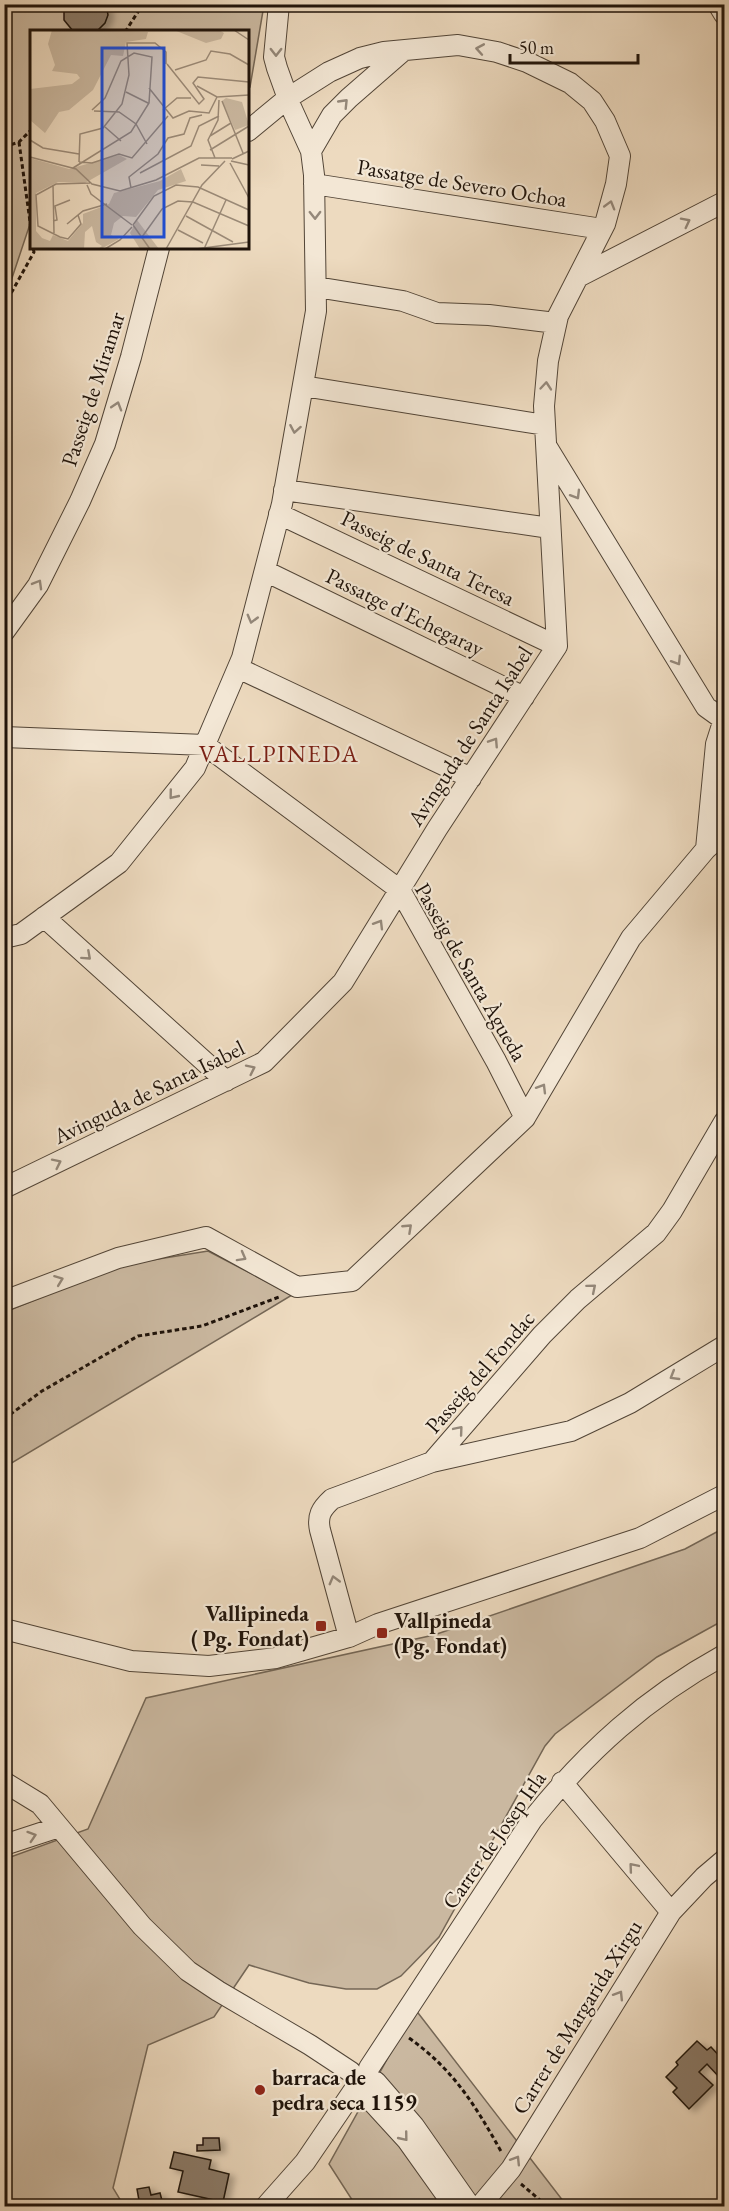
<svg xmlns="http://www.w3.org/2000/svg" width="729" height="2211" font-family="'EB Garamond',serif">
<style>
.green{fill:#cab8a0;stroke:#746655;stroke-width:1.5}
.building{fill:#8a7a68;stroke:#1f130a;stroke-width:1.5;filter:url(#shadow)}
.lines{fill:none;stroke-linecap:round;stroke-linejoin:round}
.minor-casing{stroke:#524537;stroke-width:22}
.path{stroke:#1f130a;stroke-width:3;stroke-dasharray:4.5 3;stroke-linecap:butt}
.minor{stroke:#f3e7d5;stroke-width:20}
.oneway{stroke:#94887a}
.poi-dot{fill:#8f2418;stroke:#f3e7d5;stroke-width:2}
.labels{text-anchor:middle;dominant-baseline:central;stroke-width:4.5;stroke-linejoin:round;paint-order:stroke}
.street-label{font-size:22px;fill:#1f130a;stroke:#f3e7d5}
.poi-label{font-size:22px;font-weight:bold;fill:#1f130a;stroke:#f3e7d5;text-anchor:start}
.neighbourhood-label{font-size:24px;letter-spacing:1.5px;fill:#7a1f14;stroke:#f3e7d5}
.inset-road{fill:none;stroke:#9b8a77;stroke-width:1.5}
.view{fill:#1d4ed8;fill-opacity:0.15;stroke:#1d4ed8;stroke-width:3}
.inset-edge{fill:none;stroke:#1f130a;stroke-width:3}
</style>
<defs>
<filter id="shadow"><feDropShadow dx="5.5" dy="3" stdDeviation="3" flood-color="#0004"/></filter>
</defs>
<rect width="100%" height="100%" fill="#eddabf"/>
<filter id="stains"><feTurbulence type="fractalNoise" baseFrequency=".00333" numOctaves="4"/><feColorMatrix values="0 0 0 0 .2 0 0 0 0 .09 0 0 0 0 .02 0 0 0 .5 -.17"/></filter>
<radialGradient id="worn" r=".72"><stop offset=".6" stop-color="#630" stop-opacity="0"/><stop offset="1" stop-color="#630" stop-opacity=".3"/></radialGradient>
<!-- green -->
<path class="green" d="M 5,5 L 264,5 L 250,87 L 248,87 L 248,32 L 32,32 L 31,221 L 5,299 Z
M 208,1251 L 292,1295 L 5,1467 L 5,1312 L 121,1265 Z
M 724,1528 L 724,1620 L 657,1657 L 555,1734 L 545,1746 L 439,1937 L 401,1976 L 377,1989 L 346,1989 L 309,1983 L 249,1965 L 214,2017 L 148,2045 L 113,2188 L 124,2206 L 5,2206 L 5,1859 L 88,1829 L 146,1698 L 434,1635 L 685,1549 Z
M 415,2009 L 567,2206 L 356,2206 L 329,2164 Z"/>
<!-- building -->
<path class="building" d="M 64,4 L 106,4 L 108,15 L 105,23 L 96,32 L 73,31 L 64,20 Z
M 697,2041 L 707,2050 L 711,2047 L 724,2061 L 724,2074 L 720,2078 L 707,2064 L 699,2072 L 713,2085 L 689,2109 L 673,2092 L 677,2088 L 666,2077 L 678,2065 L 676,2062 Z
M 203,2138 L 219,2138 L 220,2150 L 197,2151 L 197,2145 L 203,2145 Z
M 174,2152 L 211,2160 L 209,2169 L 229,2174 L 223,2202 L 178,2192 L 183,2171 L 170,2168 Z
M 149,2187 L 151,2195 L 160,2193 L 163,2204 L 140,2206 L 137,2189 Z"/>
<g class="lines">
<!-- minor casing -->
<g class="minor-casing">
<path id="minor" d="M 718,4 L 724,14
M 311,151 L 332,115 L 349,98 L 403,51
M 314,184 L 602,229
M 578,277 L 724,202
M 316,287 L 403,301 L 437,313 L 489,315 L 556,323
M 303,386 L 545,425
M 547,447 L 706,707 L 724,720
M 284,490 L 550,528
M 279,514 L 557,646
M 265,571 L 524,697
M 4,632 L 38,585 L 80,501 L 105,444 L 131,357 L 159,248
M 238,668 L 471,778
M 4,737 L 205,745 L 400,890 L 496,1061 L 525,1118
M 706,849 L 716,744 L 724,719
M 44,917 L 226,1081
M 4,938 L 21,934 L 119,863 L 195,768 L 242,658 L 282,504 L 316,311 L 314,175 L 311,151 L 291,107 L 277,68 L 274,57 L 279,4
M 4,1188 L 264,1062 L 343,982 L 437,829 L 557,646 L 544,406 L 548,361 L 558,316 L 605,224 L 616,184 L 620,156 L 605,121 L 592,101 L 570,83 L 527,62 L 497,52 L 458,45 L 384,52 L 360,58 L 329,72 L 288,98 L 248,131
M 4,1301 L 118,1258 L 206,1237 L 297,1287 L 352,1281 L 525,1118 L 631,938 L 706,849 L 724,833
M 432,1462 L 571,1431 L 630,1403 L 724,1346
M 4,1629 L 131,1661 L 209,1666 L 276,1658 L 349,1637 L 378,1624 L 640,1538 L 724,1495
M 349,1637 L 320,1530 C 317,1516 321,1509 332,1499 L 432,1462 L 542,1335 L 578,1299 L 656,1233 L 672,1211 L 724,1122
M 4,1782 L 40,1804 L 142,1926 L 188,1971 L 218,1991 L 310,2045 L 351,2072
M 562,1782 L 671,1912
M 4,1845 L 59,1827
M 369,2068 L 532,1820 C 587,1751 646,1698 724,1655
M 376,2082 L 414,2126 L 470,2206
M 364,2093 L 407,2140 L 454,2206
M 266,2206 L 305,2162 L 354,2090
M 480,2206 L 511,2169 L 671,1912 L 704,1877 L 724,1860"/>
</g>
<!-- path -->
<path class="path" d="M 125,32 L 143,4
M 19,142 L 32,236
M 4,147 L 19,142 L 32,129
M 4,306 L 34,252 L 33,248
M 4,1419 L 42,1391 L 138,1336 L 202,1326 L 279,1297
M 409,2038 C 454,2070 475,2105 502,2153
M 521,2184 L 547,2206"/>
<!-- minor -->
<use href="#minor" class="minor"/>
</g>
<!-- one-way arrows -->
<defs><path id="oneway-chevron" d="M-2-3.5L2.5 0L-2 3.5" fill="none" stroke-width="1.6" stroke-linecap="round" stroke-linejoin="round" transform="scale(1.5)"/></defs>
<g class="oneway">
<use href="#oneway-chevron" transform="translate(480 49) rotate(-170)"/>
<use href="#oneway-chevron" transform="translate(276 52) rotate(90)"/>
<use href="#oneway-chevron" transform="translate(344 103) rotate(-46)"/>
<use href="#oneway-chevron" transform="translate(610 205) rotate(-74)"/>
<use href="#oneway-chevron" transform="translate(315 215) rotate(89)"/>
<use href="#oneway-chevron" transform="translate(686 222) rotate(-27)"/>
<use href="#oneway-chevron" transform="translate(546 386) rotate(-85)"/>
<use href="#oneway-chevron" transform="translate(117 406) rotate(-73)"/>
<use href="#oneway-chevron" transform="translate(295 429) rotate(100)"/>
<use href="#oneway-chevron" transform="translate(576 495) rotate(59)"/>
<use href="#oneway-chevron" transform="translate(38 584) rotate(-60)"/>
<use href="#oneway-chevron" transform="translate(252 619) rotate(105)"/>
<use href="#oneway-chevron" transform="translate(677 661) rotate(58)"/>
<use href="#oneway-chevron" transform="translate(494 742) rotate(-57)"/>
<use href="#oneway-chevron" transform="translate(173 795) rotate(129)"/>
<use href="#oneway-chevron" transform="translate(379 924) rotate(-59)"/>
<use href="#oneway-chevron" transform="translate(87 956) rotate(42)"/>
<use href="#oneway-chevron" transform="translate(251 1069) rotate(-26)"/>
<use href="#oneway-chevron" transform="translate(542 1088) rotate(-59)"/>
<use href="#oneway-chevron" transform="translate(57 1163) rotate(-26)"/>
<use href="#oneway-chevron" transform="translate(408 1228) rotate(-43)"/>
<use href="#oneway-chevron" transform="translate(242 1257) rotate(29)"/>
<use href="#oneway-chevron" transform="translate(59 1280) rotate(-21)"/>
<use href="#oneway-chevron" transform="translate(592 1288) rotate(-40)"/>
<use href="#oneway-chevron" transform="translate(674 1376) rotate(149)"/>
<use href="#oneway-chevron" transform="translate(459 1430) rotate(-50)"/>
<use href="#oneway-chevron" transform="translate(334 1580) rotate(-105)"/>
<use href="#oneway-chevron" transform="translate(32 1836) rotate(-18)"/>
<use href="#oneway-chevron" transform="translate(633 1867) rotate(-130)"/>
<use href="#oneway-chevron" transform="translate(619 1995) rotate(-58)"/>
<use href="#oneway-chevron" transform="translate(404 2137) rotate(51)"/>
<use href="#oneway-chevron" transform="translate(516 2160) rotate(-58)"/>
</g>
<!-- markers -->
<g class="poi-dot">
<rect x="315" y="1620" width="12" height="12" rx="3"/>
<rect x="376" y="1627" width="12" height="12" rx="3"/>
<circle cx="260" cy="2090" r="6"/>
</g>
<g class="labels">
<!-- street labels -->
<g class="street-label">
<text transform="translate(462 183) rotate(9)">Passatge de Severo Ochoa</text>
<text transform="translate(93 389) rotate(-72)">Passeig de Miramar</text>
<text transform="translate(428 558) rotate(26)">Passeig de Santa Teresa</text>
<text transform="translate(405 612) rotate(26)">Passatge d'Echegaray</text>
<text transform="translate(470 736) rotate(-57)">Avinguda de Santa Isabel</text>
<text transform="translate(471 972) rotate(60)">Passeig de Santa Àgueda</text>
<text transform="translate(149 1092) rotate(-26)">Avinguda de Santa Isabel</text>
<text transform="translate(480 1372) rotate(-49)">Passeig del Fondac</text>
<text transform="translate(494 1840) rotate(-55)">Carrer de Josep Irla</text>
<text transform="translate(577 2017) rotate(-58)">Carrer de Margarida Xirgu</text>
</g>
<!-- poi labels -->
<g class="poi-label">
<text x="309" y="1613" text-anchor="end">Vallipineda<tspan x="309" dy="25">( Pg. Fondat)</tspan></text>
<text x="394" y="1620">Vallpineda<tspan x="394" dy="25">(Pg. Fondat)</tspan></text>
<text x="272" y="2077">barraca de<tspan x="272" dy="25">pedra seca 1159</tspan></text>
</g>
<!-- neighbourhood labels -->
<g class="neighbourhood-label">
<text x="279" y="753">VALLPINEDA</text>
</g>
</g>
<!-- overview -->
<g transform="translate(30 30)">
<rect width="219" height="219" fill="#eddabf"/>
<path d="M 22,0 L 118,2 L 116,9 L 96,12 L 93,26 L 81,25 L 63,60 L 39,80 L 29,82 L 15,103 L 0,90 L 0,59 L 42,54 L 50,48 L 47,44 L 22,41 L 25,35 L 18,14 ZM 144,0 L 189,0 L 194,3 L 191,9 L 176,13 ZM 196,68 L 212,72 L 219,95 L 205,100 L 192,71 ZM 89,125 L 97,129 L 55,153 L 28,152 L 6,163 L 6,201 L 12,208 L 20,211 L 23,205 L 38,211 L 53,193 L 53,184 L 79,174 L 84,163 L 130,151 L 151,139 L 156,151 L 128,160 L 106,187 L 93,186 L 84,193 L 81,205 L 89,209 L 71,219 L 68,219 L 72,216 L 66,212 L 62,196 L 55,202 L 54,219 L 0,219 L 0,128 L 39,139 ZM 107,190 L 129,219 L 110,219 L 100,203 Z" fill="#cab8a0"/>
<path class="inset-road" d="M 204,0 L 219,10M 137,34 L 169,74 L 174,69 L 163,53 L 168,47 L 219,52M 145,40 L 176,30 L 181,21 L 200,24 L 219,35M 167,56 L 187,67 L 219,65M 119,58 L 143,88 L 159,81 L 179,83 L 187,67M 96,62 L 118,73M 192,71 L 213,123M 133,80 L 147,68 L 161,68M 64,81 L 89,82 L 106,94 L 117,114M 75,97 L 91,111M 180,106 L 201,93M 0,110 L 13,118 L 49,124M 180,120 L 219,96M 0,127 L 46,139 L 62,154 L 90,161 L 126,150 L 169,128 L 202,128M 185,128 L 178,110 L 188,90 L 189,70M 202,129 L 219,121M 201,131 L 219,135M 49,132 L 50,104 L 73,98 L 92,74 L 99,45 L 97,13 L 125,13 L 136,22 L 136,34M 49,132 L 62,133 L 89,124 L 102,128 L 138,86M 200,133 L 219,168M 171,135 L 189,136M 43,138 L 101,102 L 119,73 L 122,27 L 104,23 L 91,31 L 75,68 L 62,80M 110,143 L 161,116 L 169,96 L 189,86M 23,155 L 24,203M 57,155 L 61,164 L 102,195M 101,158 L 99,147 L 128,124 L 138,108 L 154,104 L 160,88 L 172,85M 48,185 L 51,194 L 38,209 L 30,207 L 8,196 L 6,165 L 26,154 L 60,153M 156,186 L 203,212M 23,191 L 27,190 L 25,176 L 40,170M 37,194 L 53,181 L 77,174M 103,195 L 124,166 L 146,155 L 168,157 L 219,180M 103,195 L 120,219M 148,200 L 173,213M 112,207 L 132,179 L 148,171 L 163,172 L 219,196M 75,219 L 90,210 L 102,197M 136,219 L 172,155 L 195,131M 166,219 L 219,212M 174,219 L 196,170"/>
<path class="view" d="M 72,18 L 134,18 L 134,207 L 72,207 Z"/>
<rect width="219" height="219" class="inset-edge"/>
</g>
<!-- margin -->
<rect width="729" height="2211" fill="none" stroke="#eddabf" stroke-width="24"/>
<rect x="6" y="6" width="717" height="2199" fill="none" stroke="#1f130a" stroke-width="3"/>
<rect x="12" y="12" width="705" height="2187" fill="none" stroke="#1f130a" stroke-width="1.5"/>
<!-- scale -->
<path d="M510 54v9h128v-9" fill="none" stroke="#1f130a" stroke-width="3"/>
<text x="519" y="54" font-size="18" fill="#1f130a" stroke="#f3e7d5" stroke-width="4.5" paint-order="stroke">50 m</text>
<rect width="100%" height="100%" filter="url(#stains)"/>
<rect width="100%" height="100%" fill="url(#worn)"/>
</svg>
